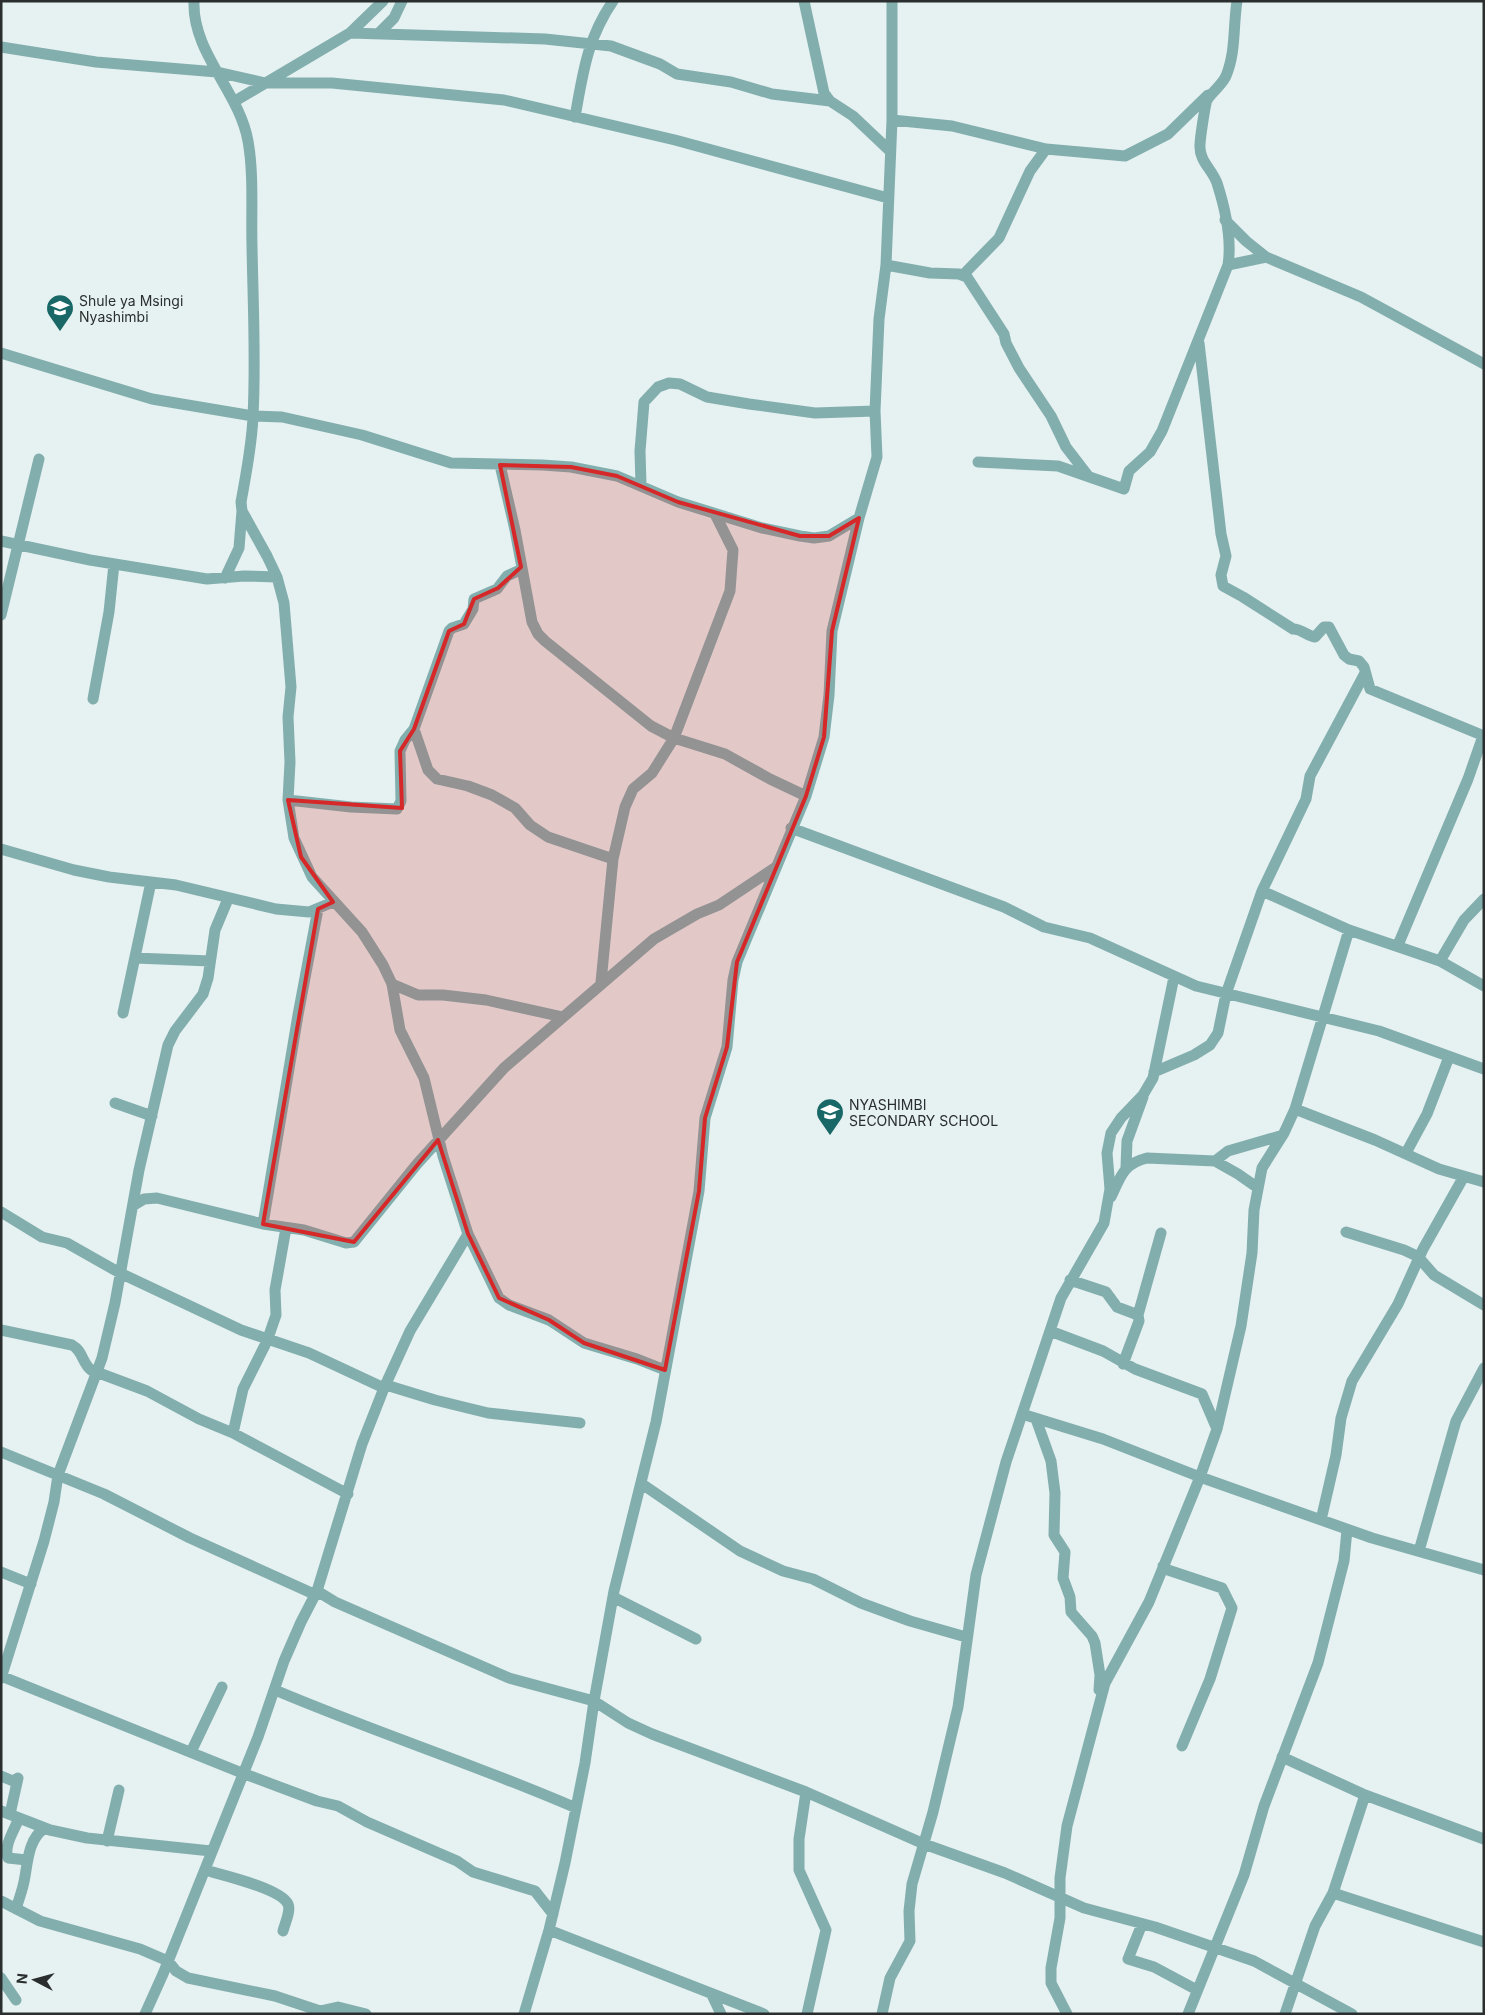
<svg xmlns="http://www.w3.org/2000/svg" width="1485" height="2015" font-family="Inter,sans-serif">
<style>
.lines{fill:none;stroke-linecap:round;stroke-linejoin:round}
.minor{stroke:#83aeae;stroke-width:11}
.marked{fill:#d62828;fill-opacity:0.2;stroke:#d62828;stroke-width:4;stroke-linejoin:round}
.labels{text-anchor:middle;dominant-baseline:central;stroke-width:4.5;stroke-linejoin:round;paint-order:stroke}
.poi-label{font-size:14px;fill:#2a2e2e;stroke:#e6f1f1;text-anchor:start}
</style>
<rect width="100%" height="100%" fill="#e6f1f1"/>
<g class="lines">
<!-- minor -->
<path class="minor" d="M 194,1 C 192,53 239,91 248,141 C 254,175 251,212 252,246 C 253,303 256,360 253,416 C 252,445 246,474 241,502 L 242,511 L 267,556 L 277,577 L 284,603 L 291,687 L 288,717 L 290,762 L 288,800 L 294,838 L 312,877 L 362,932 L 383,965 L 392,984 L 400,1030 L 424,1078 L 443,1156 L 468,1234 L 499,1298 L 509,1305 L 549,1320 L 584,1343 L 637,1359 L 665,1370
M 804,1 L 824,93 L 830,101 L 853,116 L 890,151
M 350,33 L 545,39 L 611,46 L 660,64 L 677,74 L 731,82 L 772,94 L 830,101
M 379,33 L 394,18 L 402,1
M 1,47 L 96,62 L 217,72 L 265,83 L 332,83 L 504,100 L 675,140 L 888,198
M 235,101 L 350,33 L 383,1
M 575,117 C 583,73 587,39 613,1
M 892,120 L 952,126 L 1046,149 L 1125,156 L 1168,134 L 1208,95
M 1225,220 L 1246,241 L 1266,257 L 1361,297 L 1484,364
M 886,265 L 930,273 L 959,274 L 967,277 L 1004,334 L 1006,343 L 1019,368 L 1051,416 L 1066,447 L 1089,477
M 1228,265 L 1266,257
M 963,275 L 999,238 L 1030,171 L 1046,149
M 1199,343 L 1221,534 L 1226,556 L 1221,575 L 1223,586 L 1243,597 L 1293,629 C 1302,629 1307,636 1315,637 L 1324,627 L 1329,627 L 1344,655 L 1349,659 L 1359,661 L 1364,667 L 1370,689 L 1484,736
M 1,353 L 152,399 L 253,416 L 282,417 L 362,435 L 451,463 L 542,465 L 571,467 L 617,476 L 678,502 L 762,528 L 800,536 L 814,538 L 829,536 L 859,518
M 978,462 L 1058,466 L 1124,489 L 1129,471 L 1150,452 L 1162,431 L 1228,265 C 1232,239 1225,208 1217,183 C 1212,169 1199,161 1200,145 C 1200,139 1205,105 1207,100 C 1212,92 1222,85 1226,76 C 1236,52 1233,27 1237,1
M 500,465 L 515,530 L 532,622 L 538,634 L 545,641 L 651,726 L 674,738 L 725,754 L 770,779 L 806,796
M 641,485 L 640,451 L 644,402 L 658,387 L 669,383 L 680,384 L 707,397 L 749,404 L 815,413 L 875,411
M 1,541 L 90,560 L 207,579 L 244,576 L 277,577
M 225,578 L 239,548 L 242,511
M 1,615 L 39,459
M 93,699 L 109,612 L 114,564
M 414,729 L 428,770 L 437,779 L 468,786 L 492,795 L 515,808 L 530,825 L 548,837 L 613,859
M 288,800 L 351,807 L 397,809 L 401,801 L 400,751 L 405,740 L 414,729 L 449,631 L 452,628 L 464,624 L 473,609 L 474,599 L 497,589 L 507,576 L 522,569
M 791,828 L 1004,907 L 1044,927 L 1090,938 L 1196,986 L 1379,1031 L 1484,1069
M 1,849 L 74,870 L 109,877 L 176,885 L 276,909 L 309,912 L 333,902
M 1262,891 L 1349,930 L 1295,1109
M 1349,930 L 1440,961 L 1484,986
M 1398,945 L 1468,779 L 1483,736
M 135,958 L 210,961
M 1440,961 L 1464,920 L 1484,899
M 601,982 L 613,859 L 625,807 L 633,789 L 652,773 L 674,738 L 730,591 L 733,550 L 715,514
M 392,984 L 418,995 L 443,995 L 486,1000 L 563,1017
M 123,1013 L 151,882
M 1154,1072 L 1194,1055 L 1210,1045 L 1218,1033 L 1226,994 L 1262,891 L 1306,799 L 1310,776 L 1365,673
M 115,1103 L 152,1116
M 1406,1153 L 1427,1114 L 1449,1057
M 1215,1161 L 1238,1174 L 1258,1188
M 1126,1167 L 1127,1141 L 1143,1097
M 1111,1197 C 1121,1176 1123,1164 1147,1158 L 1215,1161 L 1228,1151 L 1280,1136
M 134,1205 L 144,1199 L 157,1198 L 263,1224 L 304,1230 L 346,1243 L 354,1242 L 417,1164 L 504,1068 L 654,939 L 697,914 L 719,905 L 776,867
M 1,1212 L 42,1237 L 67,1243 L 120,1273 L 241,1330 L 309,1353 L 384,1388
M 263,1224 L 298,1015 L 318,909
M 1346,1232 L 1404,1250 L 1419,1257
M 1419,1258 L 1434,1275 L 1484,1305
M 1070,1280 L 1106,1292 L 1117,1307 L 1138,1315 L 1139,1321 L 1123,1364
M 1138,1315 L 1161,1233
M 1,1330 L 72,1345 C 83,1351 82,1363 91,1370 L 147,1391 L 199,1419 L 233,1433 L 348,1494
M 1050,1331 L 1103,1351 L 1135,1369 L 1202,1394 L 1217,1429
M 386,1385 L 435,1400 L 488,1413 L 580,1423
M 1022,1414 L 1103,1439 L 1200,1477 L 1372,1538 L 1484,1570
M 1036,1419 L 1051,1461 L 1055,1493 L 1054,1535 L 1065,1552 L 1063,1578 L 1070,1597 L 1071,1612 L 1092,1636 L 1095,1643 L 1100,1675 L 1099,1690
M 233,1433 L 243,1389 L 267,1341 L 276,1315 L 275,1290 L 286,1228
M 1,1452 L 104,1494 L 190,1538 L 316,1595
M 642,1484 L 740,1551 L 783,1571 L 813,1579 L 861,1603 L 910,1621 L 966,1637
M 1321,1520 L 1336,1455 L 1341,1418 L 1352,1381 L 1398,1304 L 1423,1249 L 1463,1178
M 1419,1551 L 1456,1421 L 1484,1368
M 1163,1566 L 1168,1570 L 1222,1588 L 1232,1608 L 1210,1679 L 1182,1746
M 1,1572 L 31,1584
M 317,1591 L 335,1602 L 509,1678 L 594,1701 L 628,1723 L 652,1734 L 806,1792 L 924,1844 L 1005,1873 L 1084,1908 L 1155,1927 L 1254,1961 L 1352,2014
M 613,1597 L 696,1639
M 1,1676 L 242,1773 L 317,1801 L 338,1806 L 367,1822 L 457,1861 L 473,1872 L 535,1891 L 553,1914
M 1,1678 L 44,1541 L 54,1502 L 58,1475 L 102,1358 L 115,1303 L 139,1170 L 168,1045 L 175,1031 L 203,994 L 208,978 L 215,930 L 228,899
M 275,1690 C 374,1732 477,1765 576,1808
M 191,1752 L 222,1687
M 1282,1757 L 1365,1795 L 1333,1893 L 1315,1926 L 1285,2014
M 1,1776 L 13,1781 L 18,1778 L 10,1814
M 806,1792 L 799,1839 L 799,1870 L 826,1930 L 807,2014
M 1365,1795 L 1484,1839
M 1,1811 L 50,1830 L 87,1838 L 211,1851
M 19,1818 C 15,1829 3,1846 8,1858 L 27,1860
M 107,1841 L 119,1790
M 205,1870 C 222,1875 280,1888 288,1904 C 291,1911 285,1923 283,1931
M 1333,1893 L 1484,1942
M 1,1901 L 40,1921 L 140,1949 L 168,1961 L 176,1971 L 188,1978 L 275,1996 L 320,2011 L 338,2007 L 366,2014
M 16,1909 C 18,1902 21,1894 23,1886 C 28,1868 26,1840 45,1828
M 1142,1924 L 1128,1959 L 1154,1967 L 1197,1990
M 549,1930 L 764,2014
M 1,1978 L 16,2000
M 712,1995 L 721,2014
M 145,2014 L 163,1974 L 258,1737 L 284,1661 L 301,1622 L 317,1591 L 362,1444 L 384,1388 L 410,1331 L 468,1234
M 524,2014 L 549,1930 L 565,1863 L 585,1763 L 594,1701 L 614,1591 L 656,1422 L 699,1191 L 705,1118 L 727,1047 L 733,980 L 737,962 L 806,796 L 824,737 L 829,695 L 832,631 L 859,518 L 877,457 L 875,411 L 879,319 L 886,265 L 892,120 L 892,1
M 882,2014 L 890,1978 L 910,1941 L 909,1911 L 912,1884 L 933,1812 L 958,1707 L 976,1575 L 1006,1462 L 1061,1298 L 1104,1223 L 1110,1189 L 1107,1153 L 1111,1133 L 1121,1118 L 1143,1095 L 1153,1078 L 1174,977
M 1067,2014 L 1051,1983 L 1051,1968 L 1060,1918 L 1060,1878 L 1067,1826 L 1105,1683 L 1149,1602 L 1200,1477 L 1217,1429 L 1241,1326 L 1252,1253 L 1254,1210 L 1262,1168 L 1284,1133 L 1295,1109 L 1375,1140 L 1439,1169 L 1484,1182
M 1188,2014 L 1244,1875 L 1264,1806 L 1318,1663 L 1344,1561 L 1347,1530"/>
</g>
<!-- marked area -->
<path class="marked" d="M 500,465 L 571,467 L 617,476 L 678,502 L 800,536 L 829,536 L 859,518 L 832,631 L 824,737 L 806,796 L 737,962 L 727,1047 L 705,1118 L 699,1191 L 665,1370 L 584,1343 L 549,1320 L 499,1298 L 468,1234 L 438,1140 L 354,1242 L 263,1224 L 318,909 L 333,902 L 301,857 L 288,800 L 402,808 L 400,751 L 414,729 L 449,631 L 464,624 L 474,599 L 498,588 L 521,567 Z"/>
<!-- icons -->
<defs>
<g id="school-pin" transform="scale(1.4375)"><path d="M0 17L-7.5 6A9.5 9.5 0 1 1 7.5 6Z" fill="#196767" stroke="#e6f1f1"/><path d="M0-5L7-2L0 1L-7-2ZM-4 1L0 2.5L4 1V4Q0 6-4 4Z" fill="#fff"/></g>
</defs>
<g fill-rule="evenodd">
<use href="#school-pin" x="60" y="308"/>
<use href="#school-pin" x="830" y="1112"/>
</g>
<g class="labels">
<!-- poi labels -->
<g class="poi-label">
<text x="79" y="300">Shule ya Msingi<tspan x="79" dy="16">Nyashimbi</tspan></text>
<text x="849" y="1104">NYASHIMBI<tspan x="849" dy="16">SECONDARY SCHOOL</tspan></text>
</g>
</g>
<!-- border -->
<rect width="1485" height="2015" fill="none" stroke="#2a2e2e" stroke-width="5"/>
<!-- north arrow -->
<g transform="translate(35 1980) rotate(276)" stroke="#e6f1f1" stroke-width="4" paint-order="stroke">
<path d="M0-4L9 19L0 12L-9 19Z" fill="#2a2e2e"/>
<text y="-8" font-size="14" font-weight="bold" text-anchor="middle" fill="#2a2e2e">N</text>
</g>
</svg>
